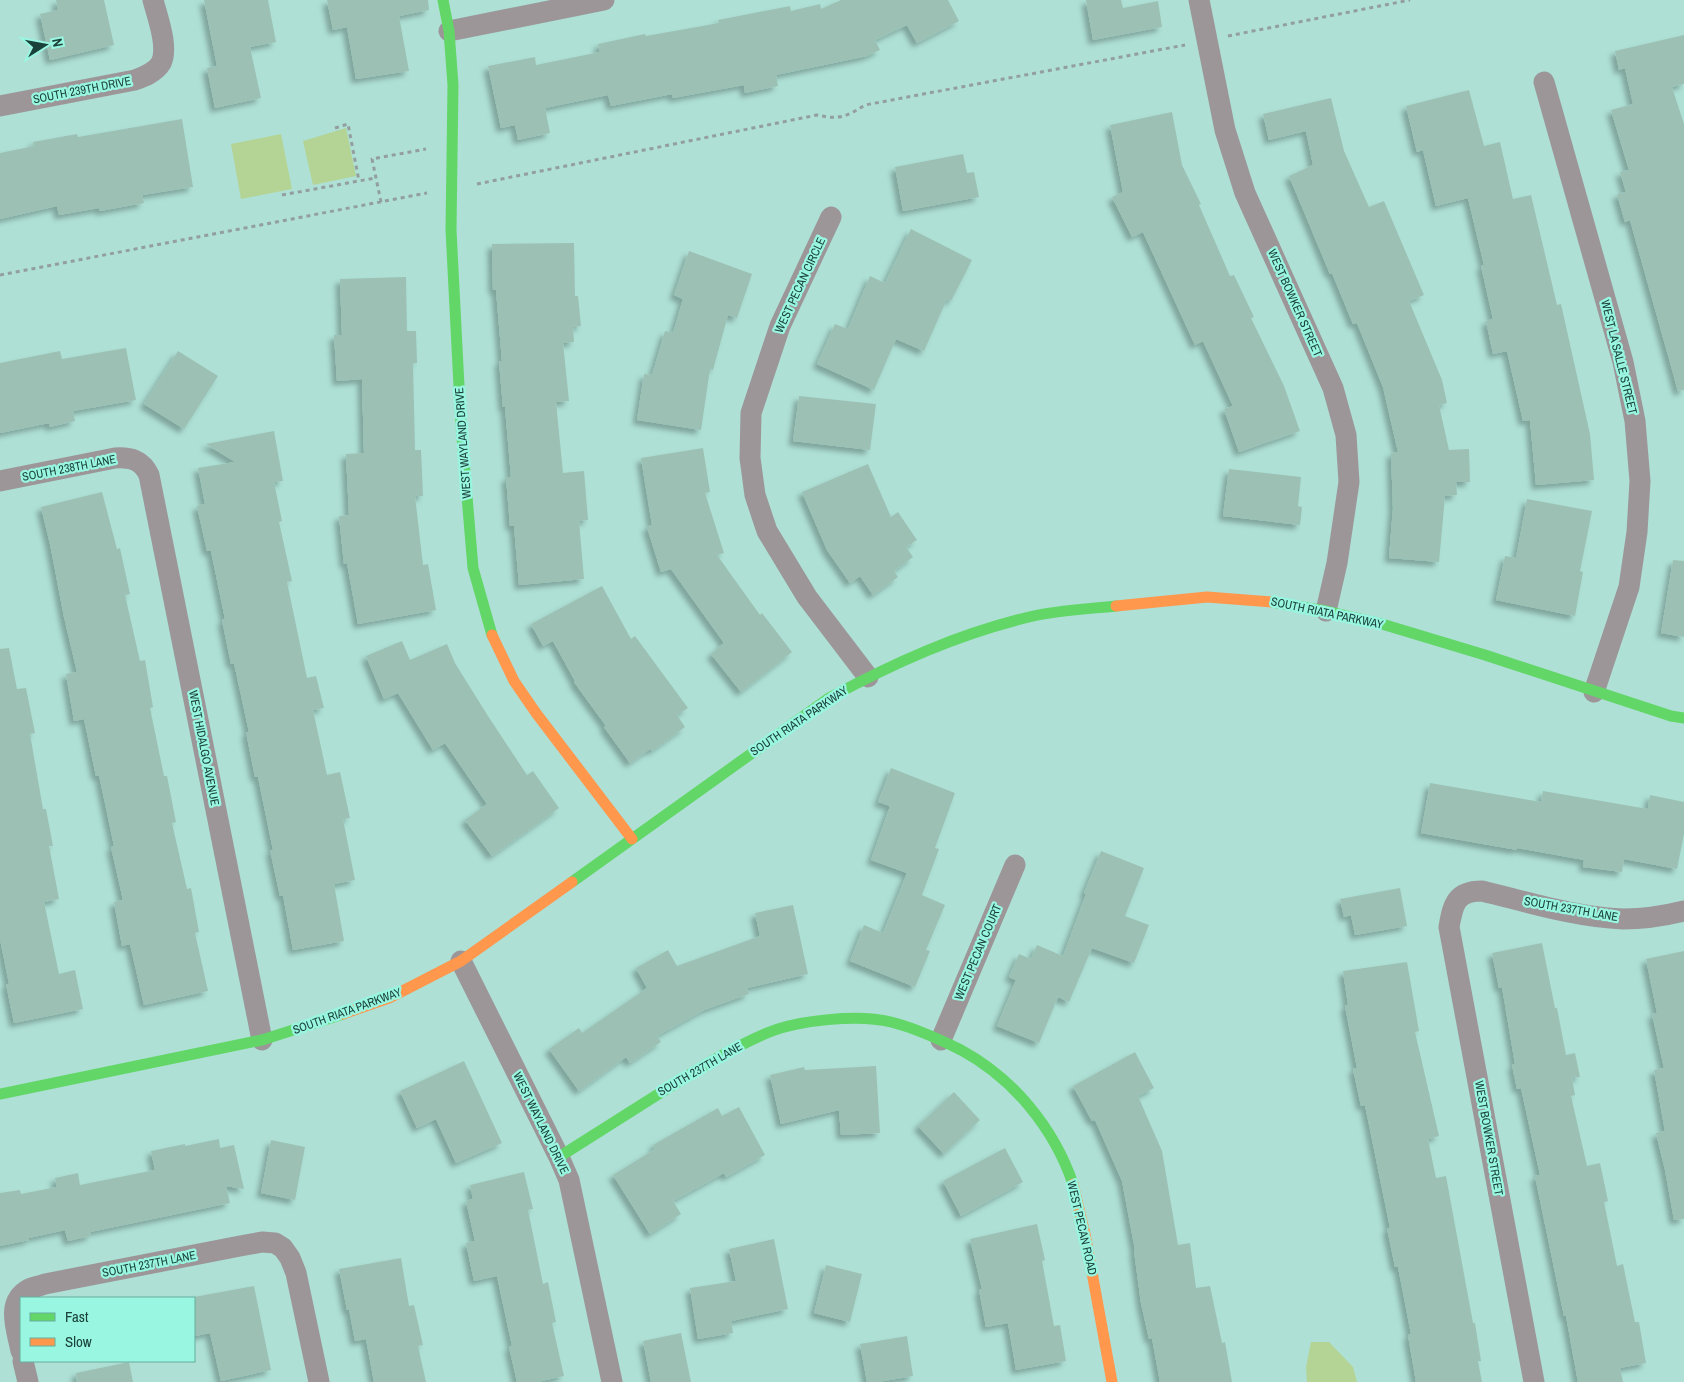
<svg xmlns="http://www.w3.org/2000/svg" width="1684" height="1382" font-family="'Archivo Narrow',sans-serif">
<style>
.green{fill:#b4d495}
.building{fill:#9cc1b4;filter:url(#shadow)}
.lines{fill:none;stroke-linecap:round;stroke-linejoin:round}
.path{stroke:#939f9e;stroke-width:3;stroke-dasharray:4 4;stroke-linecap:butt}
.street{stroke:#9c9699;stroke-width:21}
.fast{stroke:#63d668;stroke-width:11}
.slow{stroke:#ff974d;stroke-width:11}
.labels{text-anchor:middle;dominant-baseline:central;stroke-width:4.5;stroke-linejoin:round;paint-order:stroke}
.street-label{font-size:12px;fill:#1b423a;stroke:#98f6e1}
</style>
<defs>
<filter id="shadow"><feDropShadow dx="-4.5" dy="4.5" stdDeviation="2.5" flood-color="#0004"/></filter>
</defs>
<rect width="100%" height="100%" fill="#aee0d5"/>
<!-- green -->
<path class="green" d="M 346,128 L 356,176 L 313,185 L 303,141 Z
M 281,134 L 292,189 L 241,199 L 231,144 Z
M 1311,1342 L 1329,1342 L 1353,1367 L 1357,1382 L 1307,1382 L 1306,1367 Z"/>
<!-- building -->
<path class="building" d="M 56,0 L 104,0 L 114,45 L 50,60 L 40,14 L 58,10 Z
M 204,0 L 268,0 L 276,42 L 250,47 L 261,98 L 215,108 L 207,68 L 217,66 Z
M 327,0 L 428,0 L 429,10 L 399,16 L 409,71 L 356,79 L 347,27 L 333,30 Z
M 841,0 L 948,0 L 959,21 L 917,43 L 907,25 L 875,40 L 880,50 L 867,56 L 776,75 L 778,86 L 745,93 L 744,85 L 673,98 L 672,94 L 611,106 L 608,95 L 545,108 L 550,133 L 518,140 L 515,125 L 501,128 L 488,66 L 535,57 L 536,65 L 600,52 L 598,44 L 645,34 L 646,36 L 719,23 L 718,20 L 790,6 L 791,11 L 820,4 L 821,9 Z
M 1086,0 L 1121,0 L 1123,8 L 1158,1 L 1162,27 L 1093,40 Z
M 1684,35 L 1684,84 L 1672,87 L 1684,124 L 1684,390 L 1678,391 L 1630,220 L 1625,222 L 1617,194 L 1626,192 L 1620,172 L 1629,170 L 1611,110 L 1633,104 L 1625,68 L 1619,70 L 1615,51 Z
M 1469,90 L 1484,146 L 1500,142 L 1513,199 L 1531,195 L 1557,305 L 1561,304 L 1590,434 L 1594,480 L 1536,485 L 1530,420 L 1523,421 L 1507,351 L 1493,354 L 1486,321 L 1493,319 L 1481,266 L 1484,265 L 1468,198 L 1436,206 L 1423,150 L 1417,152 L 1406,106 Z
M 1331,98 L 1344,151 L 1369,207 L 1384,201 L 1424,295 L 1409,301 L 1442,380 L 1447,403 L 1439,405 L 1449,450 L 1469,449 L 1470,482 L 1456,482 L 1457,495 L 1445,496 L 1439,562 L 1389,558 L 1393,508 L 1391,453 L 1398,452 L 1383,387 L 1357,323 L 1353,324 L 1332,273 L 1330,274 L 1289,176 L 1313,165 L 1306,131 L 1269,140 L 1263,114 Z
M 1172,112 L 1182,165 L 1201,204 L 1199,205 L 1230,276 L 1234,275 L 1254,317 L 1251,318 L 1284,386 L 1300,431 L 1239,452 L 1224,409 L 1233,406 L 1203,341 L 1195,345 L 1143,232 L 1132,237 L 1112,197 L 1123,192 L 1110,125 Z
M 182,119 L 193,187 L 142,195 L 144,203 L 100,211 L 99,208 L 59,215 L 57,206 L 0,219 L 0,153 L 34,146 L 33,142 L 77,134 L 78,137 Z
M 963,154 L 967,173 L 974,172 L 979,197 L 903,211 L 895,167 Z
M 911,229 L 972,260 L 951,301 L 947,299 L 924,351 L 896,339 L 874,390 L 817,364 L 835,324 L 848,329 L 870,276 L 885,283 Z
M 574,243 L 575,296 L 578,296 L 581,326 L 573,327 L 574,342 L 563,343 L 569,401 L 556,402 L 563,473 L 584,471 L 588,520 L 579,521 L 584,579 L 519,585 L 514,526 L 510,526 L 506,477 L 511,477 L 505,407 L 503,407 L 499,361 L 502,361 L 496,290 L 493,290 L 492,244 Z
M 689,251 L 752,274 L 737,318 L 728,315 L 713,370 L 710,369 L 701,430 L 637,420 L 644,374 L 652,375 L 665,331 L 673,333 L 683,299 L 674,295 Z
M 406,277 L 407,331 L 416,331 L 417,363 L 413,363 L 415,450 L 421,450 L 423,496 L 415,496 L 423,565 L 428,564 L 436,610 L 358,624 L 347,563 L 344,564 L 339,516 L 349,515 L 346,454 L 364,453 L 362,379 L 337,381 L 334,335 L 342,335 L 340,279 Z
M 126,348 L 136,400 L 73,411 L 75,421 L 50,427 L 49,423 L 0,433 L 0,363 L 60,351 L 62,359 Z
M 178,351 L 218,376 L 184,429 L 144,404 Z
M 799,396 L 876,404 L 870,450 L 793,441 Z
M 274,431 L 283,481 L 274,482 L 282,521 L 279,522 L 292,581 L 287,582 L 307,678 L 316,676 L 324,708 L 313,710 L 327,775 L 340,772 L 350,818 L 343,819 L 355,880 L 334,884 L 344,941 L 293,950 L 283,895 L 280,896 L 270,850 L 273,850 L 258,777 L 255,777 L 246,732 L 249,732 L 234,663 L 231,664 L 222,620 L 225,619 L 211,551 L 207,551 L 197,506 L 205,504 L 198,468 L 235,462 L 206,444 Z
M 703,448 L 710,492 L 705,493 L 724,553 L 717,555 L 760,615 L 762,613 L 792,652 L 741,692 L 711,654 L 724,643 L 671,569 L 661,572 L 647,527 L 652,525 L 641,458 Z
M 868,464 L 891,517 L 898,512 L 917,540 L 906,547 L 913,557 L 894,571 L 898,577 L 873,595 L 860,576 L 850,583 L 827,550 L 802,492 Z
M 1229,469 L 1301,477 L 1298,506 L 1302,507 L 1300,525 L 1223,516 Z
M 102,492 L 117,549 L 120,548 L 130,594 L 125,595 L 140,661 L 145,660 L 153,707 L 150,708 L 164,776 L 167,776 L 176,822 L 172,823 L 187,889 L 191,888 L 199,932 L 195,933 L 208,991 L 144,1005 L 130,944 L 122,946 L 114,902 L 123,900 L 111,847 L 114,846 L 99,775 L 96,776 L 84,719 L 74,721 L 66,674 L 77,672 L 64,617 L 50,544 L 41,507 Z
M 1527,499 L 1592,511 L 1580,571 L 1583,572 L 1575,616 L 1496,600 L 1505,556 L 1516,558 Z
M 1673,560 L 1684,561 L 1684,637 L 1661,633 Z
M 602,586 L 631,639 L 635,636 L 688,708 L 677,715 L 685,727 L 652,751 L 650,749 L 630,763 L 604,727 L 606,726 L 574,682 L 575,681 L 553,641 L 543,646 L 531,624 Z
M 402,641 L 410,660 L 447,644 L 455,663 L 488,716 L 527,775 L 533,771 L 559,808 L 492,856 L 465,820 L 487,804 L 445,743 L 433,750 L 398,693 L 384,699 L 366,656 Z
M 9,648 L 17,689 L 26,688 L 35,733 L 30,734 L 43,809 L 46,809 L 53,846 L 49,846 L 59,899 L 44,902 L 59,974 L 75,970 L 83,1009 L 14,1023 L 6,984 L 9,984 L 0,939 L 0,649 Z
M 891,768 L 955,793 L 935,848 L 939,849 L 922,895 L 945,905 L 926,950 L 930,951 L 915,987 L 850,961 L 864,925 L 883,933 L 907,873 L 871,860 L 890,806 L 878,802 Z
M 1430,783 L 1541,802 L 1543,791 L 1648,809 L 1650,795 L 1684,802 L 1684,834 L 1677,869 L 1624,859 L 1622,872 L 1583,867 L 1584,860 L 1517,848 L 1517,850 L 1421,833 Z
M 1101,851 L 1144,868 L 1125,916 L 1149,925 L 1134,963 L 1092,948 L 1069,1002 L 1058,997 L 1039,1043 L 997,1026 L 1016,980 L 1009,977 L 1019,954 L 1031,959 L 1037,945 L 1063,956 L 1086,894 L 1084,893 Z
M 1400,888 L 1407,926 L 1355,935 L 1351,915 L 1344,917 L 1340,899 Z
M 793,905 L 808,974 L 747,988 L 749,994 L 704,1010 L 657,1036 L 661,1042 L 630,1063 L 626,1057 L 579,1091 L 549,1049 L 579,1028 L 582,1033 L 647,988 L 636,968 L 668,950 L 677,966 L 760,936 L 755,913 Z
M 1542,943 L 1555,1008 L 1557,1008 L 1566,1055 L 1575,1053 L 1580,1077 L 1572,1078 L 1575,1095 L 1571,1096 L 1587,1166 L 1600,1163 L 1608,1201 L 1604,1202 L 1617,1266 L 1623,1264 L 1635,1322 L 1639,1322 L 1646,1363 L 1620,1368 L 1623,1382 L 1578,1382 L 1566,1316 L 1564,1316 L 1535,1176 L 1540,1175 L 1521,1088 L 1517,1089 L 1512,1065 L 1515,1064 L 1502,987 L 1499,988 L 1492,953 Z
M 1684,951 L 1684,1219 L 1674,1220 L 1665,1170 L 1656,1133 L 1665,1131 L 1654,1070 L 1664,1068 L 1652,1014 L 1657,1013 L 1646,959 Z
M 1407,962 L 1419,1031 L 1415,1032 L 1439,1136 L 1428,1139 L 1436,1178 L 1446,1176 L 1473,1323 L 1475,1323 L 1481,1361 L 1478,1361 L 1482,1382 L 1416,1382 L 1408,1335 L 1411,1334 L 1398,1267 L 1395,1267 L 1387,1228 L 1390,1228 L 1365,1105 L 1361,1106 L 1353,1069 L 1357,1068 L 1345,1006 L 1348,1005 L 1343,971 Z
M 1135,1052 L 1154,1088 L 1138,1096 L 1162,1151 L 1178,1245 L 1190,1243 L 1196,1288 L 1210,1286 L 1222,1343 L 1225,1342 L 1232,1382 L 1160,1382 L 1152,1338 L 1149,1339 L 1141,1303 L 1134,1251 L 1135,1250 L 1122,1181 L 1095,1120 L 1092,1121 L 1073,1086 Z
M 464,1061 L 502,1143 L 456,1163 L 436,1119 L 417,1128 L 400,1091 Z
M 876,1066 L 880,1133 L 841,1135 L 839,1110 L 781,1124 L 770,1075 L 804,1067 L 805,1070 Z
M 954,1092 L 980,1120 L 944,1154 L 918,1126 Z
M 739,1107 L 765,1155 L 726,1177 L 724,1173 L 673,1201 L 681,1214 L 650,1234 L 613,1175 L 655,1149 L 653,1145 L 718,1108 L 722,1116 Z
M 219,1139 L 220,1148 L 234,1145 L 244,1189 L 226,1186 L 230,1203 L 90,1232 L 91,1236 L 68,1241 L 65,1230 L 29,1238 L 29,1240 L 0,1246 L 0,1193 L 20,1190 L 21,1194 L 57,1187 L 55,1178 L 78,1173 L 80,1185 L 155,1170 L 151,1151 L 185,1144 L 185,1146 Z
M 271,1140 L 305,1147 L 295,1200 L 261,1193 Z
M 1005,1148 L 1023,1182 L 961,1216 L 943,1181 Z
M 524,1172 L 533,1209 L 528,1210 L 543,1284 L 548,1282 L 556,1322 L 552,1323 L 564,1376 L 537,1382 L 517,1382 L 509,1347 L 512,1346 L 497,1276 L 474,1281 L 466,1243 L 475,1241 L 466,1201 L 473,1199 L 470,1185 Z
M 1037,1224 L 1045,1260 L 1042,1261 L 1054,1326 L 1060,1325 L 1066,1361 L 1016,1370 L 1008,1323 L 986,1327 L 979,1290 L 982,1289 L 970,1239 Z
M 774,1239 L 788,1309 L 731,1321 L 733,1333 L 698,1339 L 690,1288 L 736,1281 L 729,1249 Z
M 401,1258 L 409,1306 L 414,1305 L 423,1345 L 418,1346 L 426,1382 L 374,1382 L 366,1339 L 355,1341 L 349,1309 L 347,1310 L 339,1269 Z
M 826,1265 L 862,1274 L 850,1322 L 814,1313 Z
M 254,1286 L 271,1370 L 221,1381 L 210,1333 L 195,1336 L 194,1326 L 194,1297 Z
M 681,1333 L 691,1382 L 651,1382 L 643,1341 Z
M 907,1336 L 913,1376 L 878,1382 L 867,1382 L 860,1344 Z
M 129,1362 L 133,1382 L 77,1382 L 76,1373 Z"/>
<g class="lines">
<!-- path -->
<path class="path" d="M 1228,36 L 1410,0
M 335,128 L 348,124 L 359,181
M 477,184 L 817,115 C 839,120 846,117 865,105 L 1185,45
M 282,195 L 375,178
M 381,202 L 372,159 L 426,149
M 0,275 L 427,193"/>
<!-- street -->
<path class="street" d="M 1199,0 L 1225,130 L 1245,193 L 1333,388 L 1346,435 L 1349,482 L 1337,563 L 1326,611
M 449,31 L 604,0
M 1544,82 L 1623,362 L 1635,421 L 1640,481 L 1637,532 L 1629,587 L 1594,692
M 0,106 L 135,80 C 143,77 156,72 161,63 C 169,47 157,16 153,0
M 831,217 L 780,326 L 751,413 L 750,458 L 755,495 L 767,531 L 807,597 L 868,677
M 0,481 L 115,458 C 131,457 142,460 149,475 L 262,1040
M 461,961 L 559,1157 L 569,1180 L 612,1382
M 941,1040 L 1015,865
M 21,1351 C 17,1330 5,1302 29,1289 C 34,1287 40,1286 45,1284 L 240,1246 L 262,1242 L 275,1243 L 283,1248 L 290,1258 L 296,1273 L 319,1382
M 23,1361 L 28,1382
M 1534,1382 L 1449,927 C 1453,904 1456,891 1482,891 C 1528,902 1575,917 1623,919 C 1644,919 1664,916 1684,911"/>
<!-- fast -->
<path class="fast" d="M 443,0 L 449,31 L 453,85 L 451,230 L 461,425 L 473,568 L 492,635
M 1272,602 L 1326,611 L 1382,624 L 1485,655 L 1671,716 L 1684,718
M 572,882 L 829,698 C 894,663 958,634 1029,617 C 1057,610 1088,609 1116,606
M 0,1094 L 262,1040 L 343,1014
M 559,1157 C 595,1134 632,1111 668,1088 C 700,1068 732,1048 767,1033 C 798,1020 858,1014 891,1022 C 915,1028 939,1039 961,1050 C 1013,1078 1054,1128 1073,1184"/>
<!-- slow -->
<path class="slow" d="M 1116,606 L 1207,597 L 1272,602
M 492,635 L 514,681 L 536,713 L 632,839
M 343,1014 L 389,998 L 461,961 L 572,882
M 1073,1184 L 1085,1234 L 1112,1382"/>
</g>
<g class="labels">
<!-- street labels -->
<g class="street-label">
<text transform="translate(82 90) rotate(-11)">SOUTH 239TH DRIVE</text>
<text transform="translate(800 285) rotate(-65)">WEST PECAN CIRCLE</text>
<text transform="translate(1295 303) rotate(66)">WEST BOWKER STREET</text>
<text transform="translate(1619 357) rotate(76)">WEST LA SALLE STREET</text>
<text transform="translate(463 443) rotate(-94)">WEST WAYLAND DRIVE</text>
<text transform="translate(69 468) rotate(-11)">SOUTH 238TH LANE</text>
<text transform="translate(1327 613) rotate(12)">SOUTH RIATA PARKWAY</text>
<text transform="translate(799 721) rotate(-34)">SOUTH RIATA PARKWAY</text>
<text transform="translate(204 748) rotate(79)">WEST HIDALGO AVENUE</text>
<text transform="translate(1571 909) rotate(10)">SOUTH 237TH LANE</text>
<text transform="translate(978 952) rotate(-67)">WEST PECAN COURT</text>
<text transform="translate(347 1011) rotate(-20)">SOUTH RIATA PARKWAY</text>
<text transform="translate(700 1069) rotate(-30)">SOUTH 237TH LANE</text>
<text transform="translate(541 1123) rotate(64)">WEST WAYLAND DRIVE</text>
<text transform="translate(1489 1138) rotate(80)">WEST BOWKER STREET</text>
<text transform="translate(1082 1228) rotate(77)">WEST PECAN ROAD</text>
<text transform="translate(149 1264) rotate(-11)">SOUTH 237TH LANE</text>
</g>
</g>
<!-- legend -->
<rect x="20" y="1297" width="175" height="65" fill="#98f6e1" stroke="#66ae9e"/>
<rect x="30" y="1313" width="25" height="8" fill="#63d668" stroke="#66ae9e"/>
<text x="65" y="1322" font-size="15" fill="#1b423a">Fast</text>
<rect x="30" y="1338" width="25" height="8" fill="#ff974d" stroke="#66ae9e"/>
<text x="65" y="1347" font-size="15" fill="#1b423a">Slow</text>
<!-- north arrow -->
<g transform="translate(45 45) rotate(79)" stroke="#98f6e1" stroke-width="4" paint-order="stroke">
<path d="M0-4L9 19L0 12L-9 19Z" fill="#1b423a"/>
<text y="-8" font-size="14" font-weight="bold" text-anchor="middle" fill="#1b423a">N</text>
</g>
</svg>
